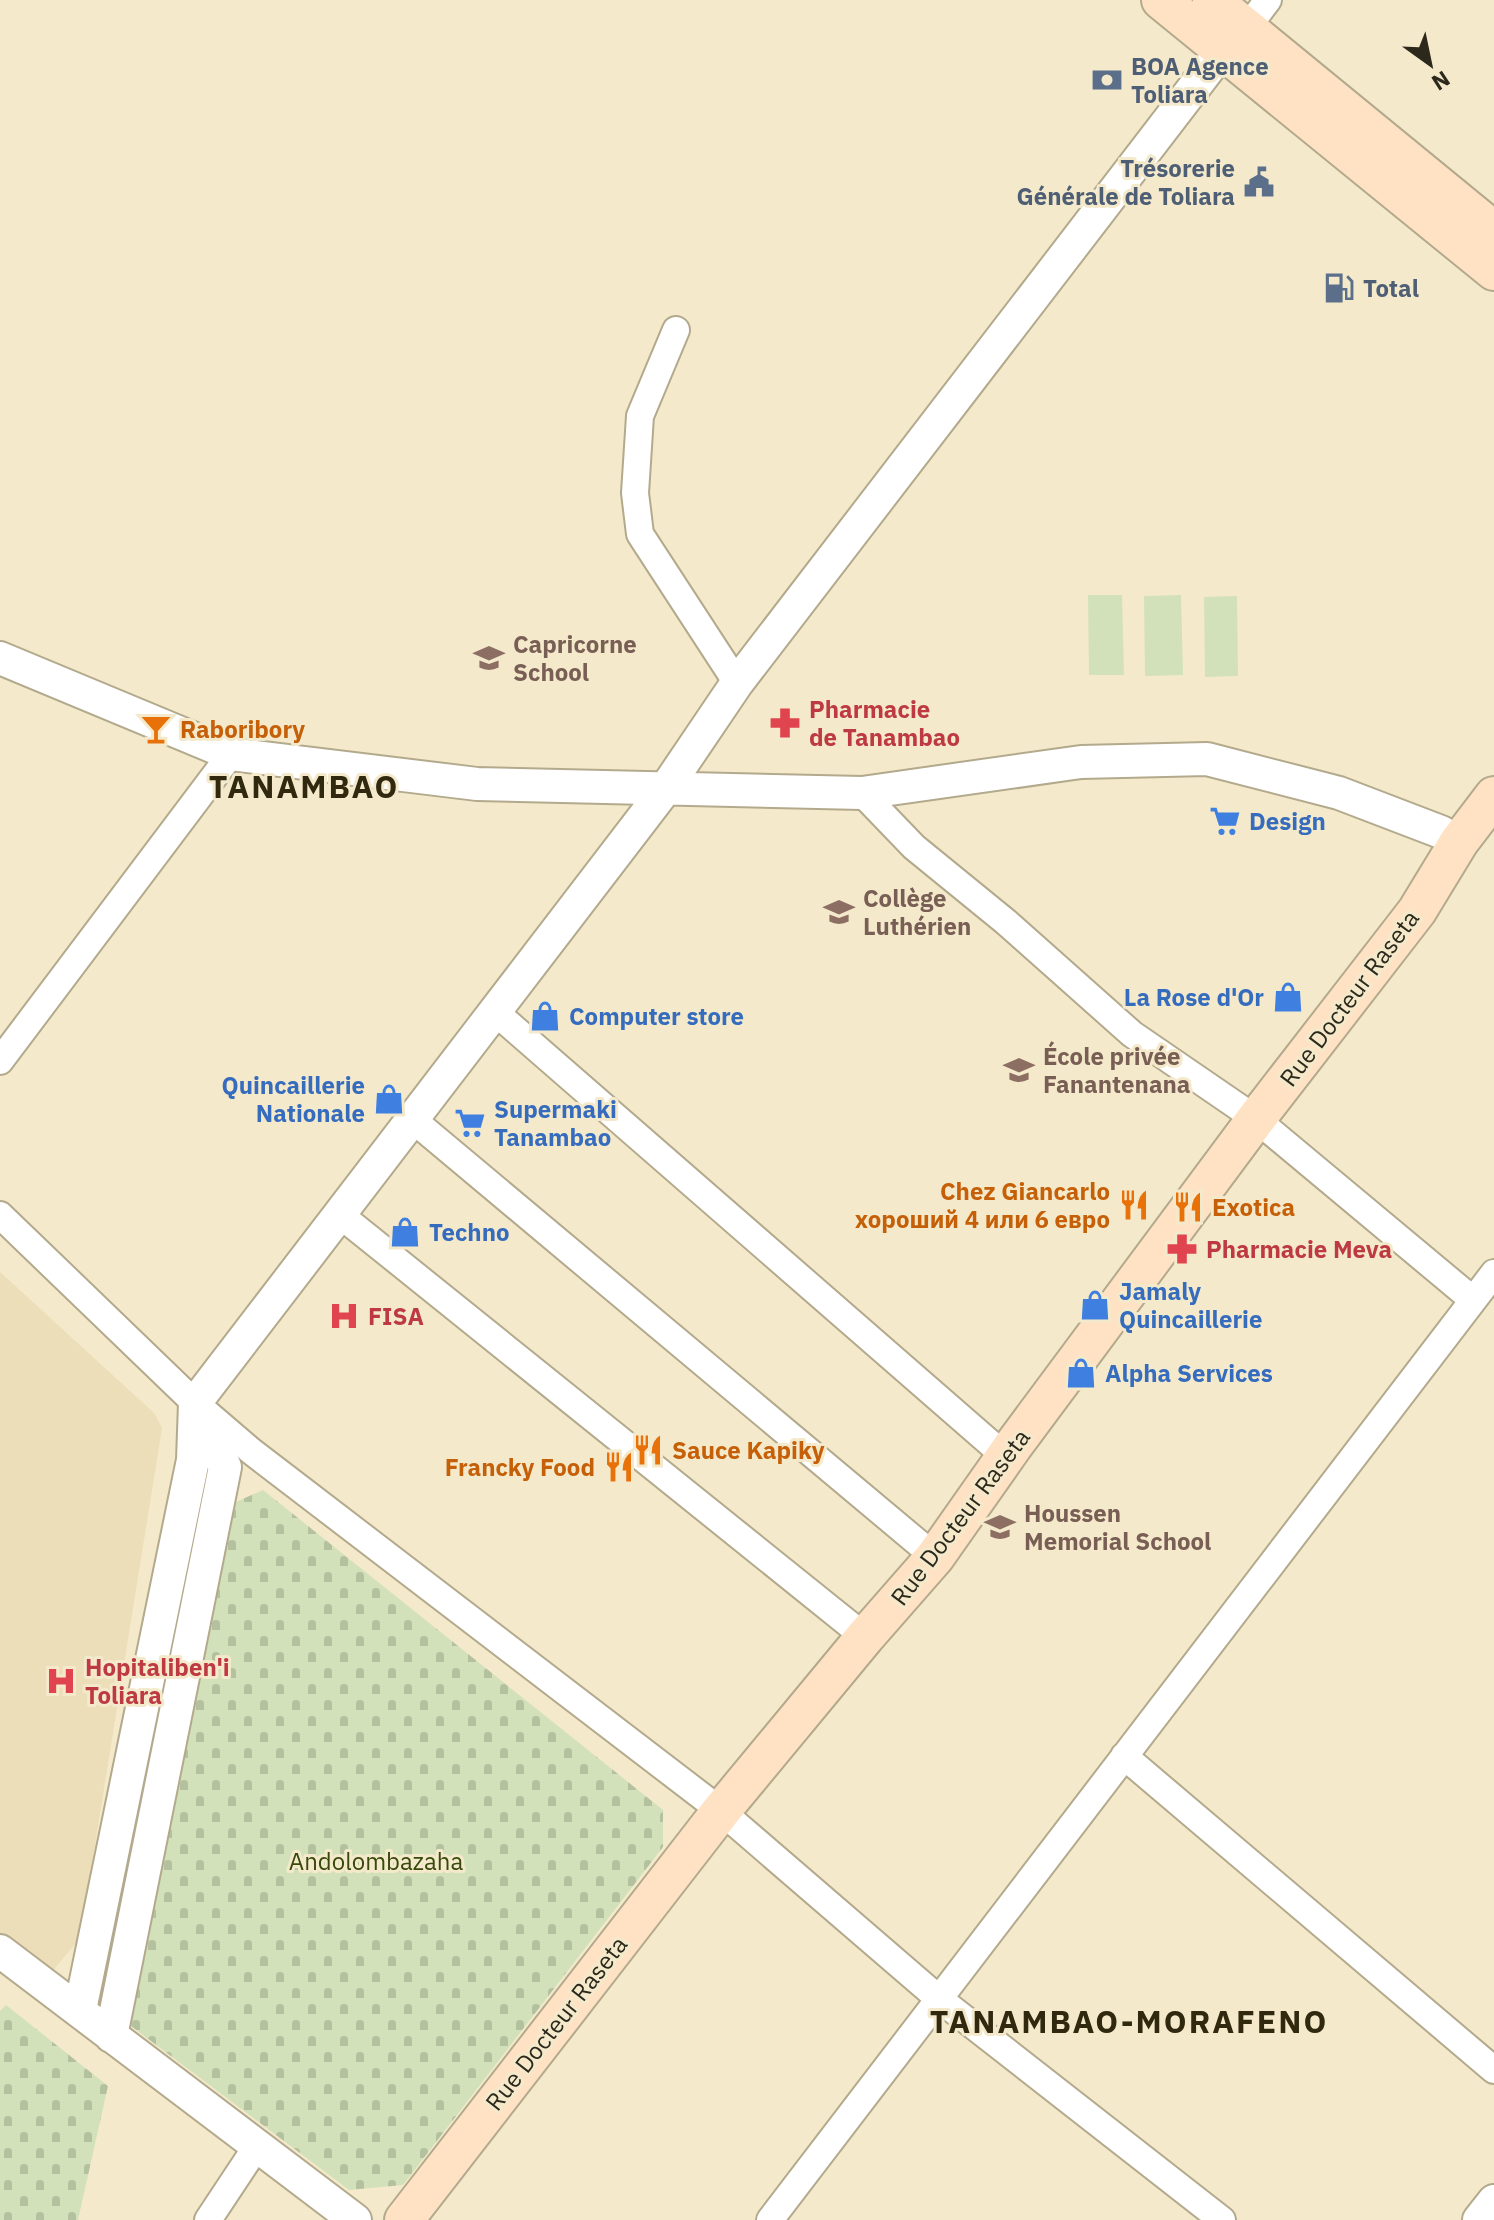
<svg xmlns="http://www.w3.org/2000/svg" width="1494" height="2220" font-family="'IBM Plex Sans',sans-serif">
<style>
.built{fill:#ebdeb8}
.green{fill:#d2e1ba}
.cemetery{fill:url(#cemetery-stones)}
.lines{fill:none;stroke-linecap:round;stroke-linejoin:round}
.minor-casing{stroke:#b3a98c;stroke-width:30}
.tertiary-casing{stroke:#b3a98c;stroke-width:36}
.secondary-casing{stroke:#b3a98c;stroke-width:42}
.minor{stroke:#fff;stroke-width:26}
.tertiary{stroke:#fff;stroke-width:32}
.secondary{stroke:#ffe2c4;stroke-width:38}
.labels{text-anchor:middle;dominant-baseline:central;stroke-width:6;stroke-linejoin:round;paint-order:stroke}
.service-label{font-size:24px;font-weight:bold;fill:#4e5e75;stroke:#f4eacb;text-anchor:start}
.education-label{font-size:24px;font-weight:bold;fill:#785e54;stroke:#f4eacb;text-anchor:start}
.health-label{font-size:24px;font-weight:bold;fill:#be3a42;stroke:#f4eacb;text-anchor:start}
.food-label{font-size:24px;font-weight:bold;fill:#c56008;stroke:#f4eacb;text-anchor:start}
.shop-label{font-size:24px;font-weight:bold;fill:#366cbe;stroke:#f4eacb;text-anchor:start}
.street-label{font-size:24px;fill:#2c281c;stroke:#f4eacb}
.park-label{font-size:24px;fill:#38490c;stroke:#f4eacb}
.district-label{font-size:32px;font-weight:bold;letter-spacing:2px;fill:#31290f;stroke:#f4eacb}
</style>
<defs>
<pattern id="cemetery-stones" width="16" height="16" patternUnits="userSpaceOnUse" patternTransform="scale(2)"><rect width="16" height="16" fill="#d2e1ba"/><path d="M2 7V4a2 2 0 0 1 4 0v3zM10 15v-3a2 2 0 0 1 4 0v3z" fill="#b4c19f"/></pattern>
</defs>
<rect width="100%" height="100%" fill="#f4eacb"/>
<!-- built -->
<path class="built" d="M 0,1272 L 154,1413 L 162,1428 L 80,1938 L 50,1974 L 0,1935 Z"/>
<!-- green -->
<path class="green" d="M 1088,595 L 1122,595 L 1124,675 L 1089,675 Z
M 1181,595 L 1183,675 L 1145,676 L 1144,596 Z
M 1237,596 L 1238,676 L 1205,677 L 1204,597 Z"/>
<!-- cemetery -->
<path class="cemetery" d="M 263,1490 L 663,1810 L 663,1847 L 403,2185 L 349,2190 L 119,2017 L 227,1506 Z
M 6,2005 L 108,2086 L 78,2220 L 0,2220 L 0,2011 Z"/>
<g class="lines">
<!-- minor casing -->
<g class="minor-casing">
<path id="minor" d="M 1246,29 L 1268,0
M 676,330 L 640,416 L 635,493 L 640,534 L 737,683
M 862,793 L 914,847 L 1006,922 L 1132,1034 L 1256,1119 L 1473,1300
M 494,1011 L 1006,1457
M 0,1061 L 231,754
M 412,1119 L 935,1557
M 339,1214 L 865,1637
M 0,1215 L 195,1403 L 251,1451 L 721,1811 L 938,1998 L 1222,2220
M 1124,1756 L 1494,2070
M 208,2220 L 257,2146
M 770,2220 L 1494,1273"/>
</g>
<!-- tertiary casing -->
<g class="tertiary-casing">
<path id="tertiary" d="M 0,658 L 231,754 L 477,784 L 862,793 L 1081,762 L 1207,759 L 1339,793 L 1441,832 L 1459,842
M 0,1951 L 355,2220
M 80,2010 L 193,1460 L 195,1403 L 666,788 L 737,683 L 1222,51 L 1240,34
M 111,2036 L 225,1467 L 199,1411
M 1479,2220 L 1494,2201"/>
</g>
<!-- secondary casing -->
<g class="secondary-casing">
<path id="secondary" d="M 1161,0 L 1494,271
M 1212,0 L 1494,231
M 404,2220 L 721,1811 L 865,1637 L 935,1557 L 1013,1446 L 1256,1119 L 1417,911 L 1459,842 L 1494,796"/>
</g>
<!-- minor -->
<use href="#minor" class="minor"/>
<!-- tertiary -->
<use href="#tertiary" class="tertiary"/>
<!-- secondary -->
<use href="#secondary" class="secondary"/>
</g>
<!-- icons -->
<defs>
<g id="bank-bare" transform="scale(2.4)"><path d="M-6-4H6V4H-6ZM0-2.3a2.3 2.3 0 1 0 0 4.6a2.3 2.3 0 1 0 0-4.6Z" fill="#5c6f8a" stroke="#f4eacb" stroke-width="2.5" paint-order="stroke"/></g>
<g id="civic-bare" transform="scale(2.4)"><path d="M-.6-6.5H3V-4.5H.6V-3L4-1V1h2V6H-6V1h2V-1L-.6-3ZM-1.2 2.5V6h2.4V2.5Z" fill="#5c6f8a" stroke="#f4eacb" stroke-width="2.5" paint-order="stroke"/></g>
<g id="fuel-bare" transform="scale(2.4)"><path d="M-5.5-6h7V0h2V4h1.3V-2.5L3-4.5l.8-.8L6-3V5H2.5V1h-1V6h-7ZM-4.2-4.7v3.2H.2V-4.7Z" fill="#5c6f8a" stroke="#f4eacb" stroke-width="2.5" paint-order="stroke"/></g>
<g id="school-bare" transform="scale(2.4)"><path d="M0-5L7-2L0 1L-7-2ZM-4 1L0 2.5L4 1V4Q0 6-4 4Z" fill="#8d6e63" stroke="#f4eacb" stroke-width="2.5" paint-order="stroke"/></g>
<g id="pharmacy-bare" transform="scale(2.4)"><path d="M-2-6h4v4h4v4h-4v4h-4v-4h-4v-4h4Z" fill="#e0444e" stroke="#f4eacb" stroke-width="2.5" paint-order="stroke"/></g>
<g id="bar-bare" transform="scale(2.4)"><path d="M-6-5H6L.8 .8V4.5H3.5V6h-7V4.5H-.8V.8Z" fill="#e8710a" stroke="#f4eacb" stroke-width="2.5" paint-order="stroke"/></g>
<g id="supermarket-bare" transform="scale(2.4)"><path d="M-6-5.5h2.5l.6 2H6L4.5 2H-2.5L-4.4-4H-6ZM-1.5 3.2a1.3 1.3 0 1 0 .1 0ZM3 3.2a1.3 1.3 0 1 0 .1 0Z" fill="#3f7fe0" stroke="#f4eacb" stroke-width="2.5" paint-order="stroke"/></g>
<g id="shop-bare" transform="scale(2.4)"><path d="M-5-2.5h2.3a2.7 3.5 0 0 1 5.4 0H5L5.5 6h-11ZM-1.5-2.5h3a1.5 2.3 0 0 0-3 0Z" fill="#3f7fe0" stroke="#f4eacb" stroke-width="2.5" paint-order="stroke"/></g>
<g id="restaurant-bare" transform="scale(2.4)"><path d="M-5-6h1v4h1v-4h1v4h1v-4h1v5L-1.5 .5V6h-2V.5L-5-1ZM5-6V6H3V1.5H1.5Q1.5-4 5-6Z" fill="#e8710a" stroke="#f4eacb" stroke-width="2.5" paint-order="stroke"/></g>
<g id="hospital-bare" transform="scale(2.4)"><path d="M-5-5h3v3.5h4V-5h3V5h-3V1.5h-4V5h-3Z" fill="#e0444e" stroke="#f4eacb" stroke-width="2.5" paint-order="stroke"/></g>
</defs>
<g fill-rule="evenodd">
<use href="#bank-bare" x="1107" y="80"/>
<use href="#civic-bare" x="1259" y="182"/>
<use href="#fuel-bare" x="1339" y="288"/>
<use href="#school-bare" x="489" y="658"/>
<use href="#pharmacy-bare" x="785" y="723"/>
<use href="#bar-bare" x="156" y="729"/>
<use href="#supermarket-bare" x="1225" y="821"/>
<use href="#school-bare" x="839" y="912"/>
<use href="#shop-bare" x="1288" y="997"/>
<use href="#shop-bare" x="545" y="1016"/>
<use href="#school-bare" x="1019" y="1070"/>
<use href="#shop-bare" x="389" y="1099"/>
<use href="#supermarket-bare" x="470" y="1123"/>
<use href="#restaurant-bare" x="1134" y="1205"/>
<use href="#restaurant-bare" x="1188" y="1207"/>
<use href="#shop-bare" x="405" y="1232"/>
<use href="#pharmacy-bare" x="1182" y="1249"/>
<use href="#shop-bare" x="1095" y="1305"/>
<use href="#hospital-bare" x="344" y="1316"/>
<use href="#shop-bare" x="1081" y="1373"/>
<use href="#restaurant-bare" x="648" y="1450"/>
<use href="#restaurant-bare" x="619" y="1467"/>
<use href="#school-bare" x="1000" y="1527"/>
<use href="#hospital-bare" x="61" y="1681"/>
</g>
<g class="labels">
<!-- service labels -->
<g class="service-label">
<text x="1131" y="66">BOA Agence<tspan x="1131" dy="28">Toliara</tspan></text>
<text x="1235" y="168" text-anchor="end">Trésorerie<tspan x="1235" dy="28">Générale de Toliara</tspan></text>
<text x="1363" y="288">Total</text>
</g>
<!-- education labels -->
<g class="education-label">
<text x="513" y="644">Capricorne<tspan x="513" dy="28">School</tspan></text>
<text x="863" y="898">Collège<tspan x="863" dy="28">Luthérien</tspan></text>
<text x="1043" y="1056">École privée<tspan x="1043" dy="28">Fanantenana</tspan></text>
<text x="1024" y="1513">Houssen<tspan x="1024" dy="28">Memorial School</tspan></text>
</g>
<!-- health labels -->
<g class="health-label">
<text x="809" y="709">Pharmacie<tspan x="809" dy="28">de Tanambao</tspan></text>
<text x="1206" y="1249">Pharmacie Meva</text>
<text x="368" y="1316">FISA</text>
<text x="85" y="1667">Hopitaliben'i<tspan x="85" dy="28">Toliara</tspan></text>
</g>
<!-- food labels -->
<g class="food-label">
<text x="180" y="729">Raboribory</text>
<text x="1110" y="1191" text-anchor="end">Chez Giancarlo<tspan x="1110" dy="28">хороший 4 или 6 евро</tspan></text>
<text x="1212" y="1207">Exotica</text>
<text x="672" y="1450">Sauce Kapiky</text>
<text x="595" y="1467" text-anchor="end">Francky Food</text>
</g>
<!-- shop labels -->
<g class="shop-label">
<text x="1249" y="821">Design</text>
<text x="1264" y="997" text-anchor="end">La Rose d'Or</text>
<text x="569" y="1016">Computer store</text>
<text x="365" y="1085" text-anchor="end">Quincaillerie<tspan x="365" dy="28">Nationale</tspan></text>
<text x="494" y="1109">Supermaki<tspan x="494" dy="28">Tanambao</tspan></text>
<text x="429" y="1232">Techno</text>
<text x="1119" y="1291">Jamaly<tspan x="1119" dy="28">Quincaillerie</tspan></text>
<text x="1105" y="1373">Alpha Services</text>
</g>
<!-- street labels -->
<g class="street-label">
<text transform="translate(1349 998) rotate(-53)">Rue Docteur Raseta</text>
<text transform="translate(960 1517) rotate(-53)">Rue Docteur Raseta</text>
<text transform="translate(556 2023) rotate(-52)">Rue Docteur Raseta</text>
</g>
<!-- park labels -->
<g class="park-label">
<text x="376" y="1861">Andolombazaha</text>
</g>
<!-- district labels -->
<g class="district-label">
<text x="304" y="786">TANAMBAO</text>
<text x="1129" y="2021">TANAMBAO-MORAFENO</text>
</g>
</g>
<!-- north arrow -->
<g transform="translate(1430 64) rotate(147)" stroke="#f4eacb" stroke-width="6" paint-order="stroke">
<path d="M0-6L14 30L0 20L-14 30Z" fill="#2c281c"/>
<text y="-12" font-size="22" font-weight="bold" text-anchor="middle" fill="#2c281c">N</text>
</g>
</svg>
